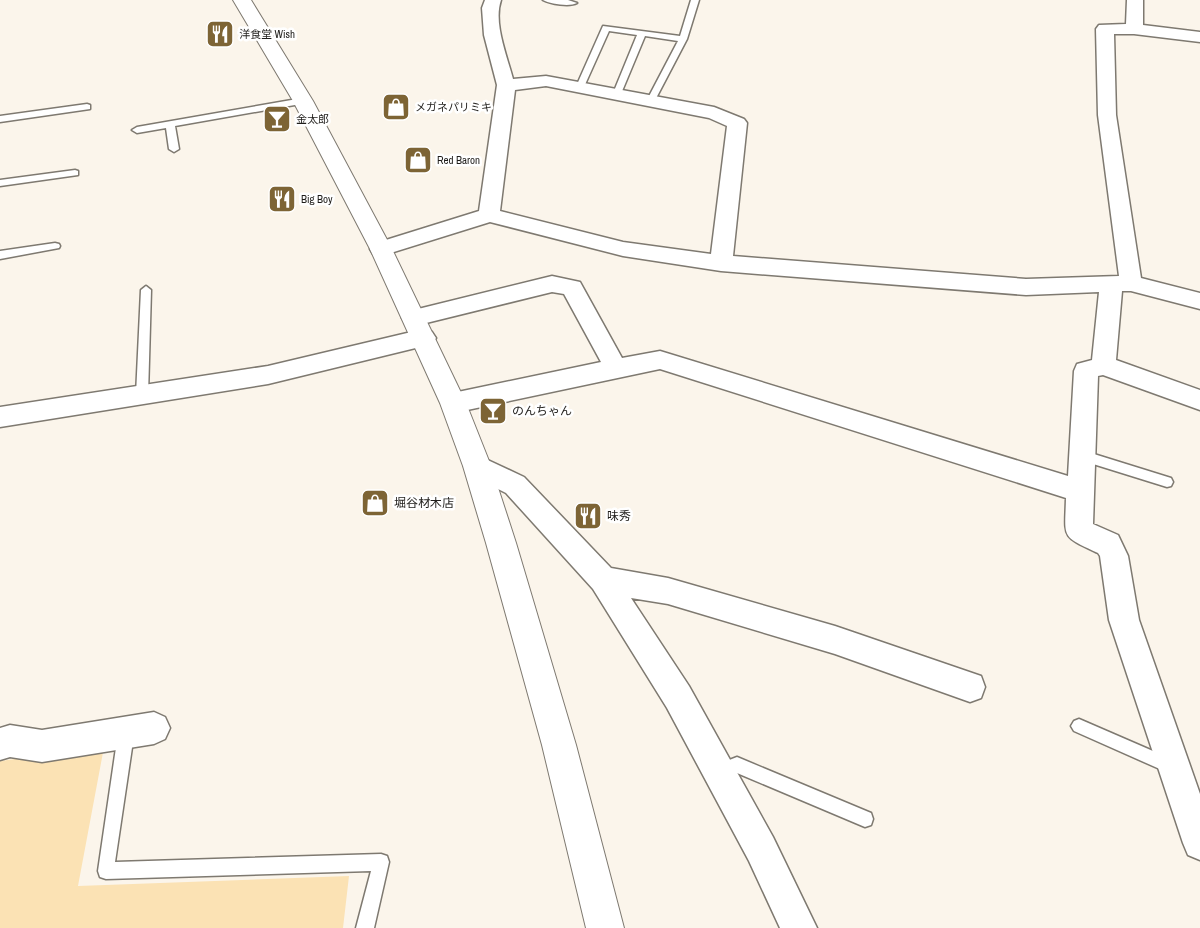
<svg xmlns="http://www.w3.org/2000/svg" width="1200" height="928" font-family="'Archivo Narrow','Noto Sans JP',sans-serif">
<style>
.green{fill:#fbe2b4}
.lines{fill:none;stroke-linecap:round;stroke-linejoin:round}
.lane-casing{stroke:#7e7970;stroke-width:3}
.street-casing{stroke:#7e7970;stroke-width:3}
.secondary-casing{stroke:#7e7970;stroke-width:2}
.lane{fill:#fff;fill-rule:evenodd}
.street{fill:#fff;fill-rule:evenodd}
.secondary{fill:#fff;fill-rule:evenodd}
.labels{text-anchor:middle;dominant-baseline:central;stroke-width:5;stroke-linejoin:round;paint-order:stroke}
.far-poi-label{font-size:11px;fill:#1f1d1a;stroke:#fff;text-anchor:start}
.poi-label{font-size:12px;fill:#1f1d1a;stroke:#fff;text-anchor:start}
</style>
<rect width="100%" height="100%" fill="#fbf5eb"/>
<!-- green -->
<path class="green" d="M 104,747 L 78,886 L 349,876 L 343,928 L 0,928 L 0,761 Z"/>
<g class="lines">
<!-- lane casing -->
<g class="lane-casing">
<path id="lane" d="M 543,0 L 568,0 L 577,3 C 570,7 550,4 543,0 Z
M 691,0 L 699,0 L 687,39 L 653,104 L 650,105 L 646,102 L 678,41 L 645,36 L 620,96 L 616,99 L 612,96 L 637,35 L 609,31 L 583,89 L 576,91 L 575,89 L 603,26 L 680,36 Z
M 303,98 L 306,99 L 306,103 L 175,126 L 179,149 L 174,152 L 169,149 L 166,128 L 137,133 L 132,130 L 137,127 Z
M 87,104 L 90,105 L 90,109 L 0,122 L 0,116 Z
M 75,170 L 78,171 L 78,175 L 0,186 L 0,180 Z
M 55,243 L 59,244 L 60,246 L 59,248 L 0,259 L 0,251 Z
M 146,286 L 151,290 L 148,395 L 142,400 L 136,395 L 141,290 Z
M 1081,450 L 1171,478 L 1173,482 L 1171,486 L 1167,487 L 1077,459 L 1075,455 L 1077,451 Z
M 1079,719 L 1176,761 L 1179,766 L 1176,771 L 1171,774 L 1074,731 L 1071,726 L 1074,721 Z
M 126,726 L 131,729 L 134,734 L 115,862 L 381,854 L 387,856 L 389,862 L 374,928 L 356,928 L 371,871 L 106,879 L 100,877 L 98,871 L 118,734 L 121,729 Z
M 737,757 L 871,813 L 873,819 L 871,825 L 865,827 L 737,773 L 719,779 L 714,776 L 711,771 L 714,766 Z"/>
</g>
<!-- street casing -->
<g class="street-casing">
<path id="street" d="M 485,0 L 501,0 C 493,23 507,56 513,79 L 546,76 L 714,107 L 744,119 L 747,123 L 733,256 L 1026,279 L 1119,276 L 1098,115 L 1096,29 L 1099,25 L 1126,24 L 1127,0 L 1143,0 L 1143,25 L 1200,32 L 1200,42 L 1134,34 L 1114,34 L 1116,115 L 1141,278 L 1200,293 L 1200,309 L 1131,291 L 1122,291 L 1116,360 L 1200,390 L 1200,410 L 1103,375 L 1098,376 L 1093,524 L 1118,535 L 1128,556 L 1139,620 L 1200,794 L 1200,860 L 1188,855 L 1183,843 L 1109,620 L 1100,556 L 1098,553 C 1060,535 1065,539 1066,498 L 660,369 L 453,413 L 444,410 L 441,403 L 444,396 L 453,393 L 601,362 L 564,294 L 552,292 L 414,326 L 406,324 L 402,318 L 406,312 L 414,310 L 552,276 L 580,282 L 622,358 L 660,351 L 1068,476 L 1074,371 L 1077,364 L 1092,360 L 1099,292 L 1026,295 L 721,271 L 623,256 L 490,222 L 381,256 L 373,254 L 370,249 L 373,244 L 479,211 L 497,85 L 484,35 L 482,8 ZM 546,86 L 709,118 L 727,126 L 711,254 L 623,242 L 500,211 L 515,90 Z
M 424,329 L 432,332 L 436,338 L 432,344 L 268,384 L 0,427 L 0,407 L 268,366 Z
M 477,455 L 524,477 L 611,568 L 668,578 L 835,626 L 981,676 L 985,687 L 981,698 L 970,702 L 835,654 L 668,604 L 631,598 L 689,686 L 773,837 L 817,928 L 780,928 L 749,861 L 667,708 L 593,589 L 506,493 L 468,474 L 464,466 L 468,458 Z
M 154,712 L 165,717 L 170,728 L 165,739 L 154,744 L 42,762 L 10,757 L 0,760 L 0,728 L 10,725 L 42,730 Z"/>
</g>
<!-- secondary casing -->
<g class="secondary-casing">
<path id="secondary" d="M 233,0 L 251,0 L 313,101 L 392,249 L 466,403 L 491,466 L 516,543 L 576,745 L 624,928 L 586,928 L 542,745 L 486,543 L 463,466 L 440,403 L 370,249 L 293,101 Z"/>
</g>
<!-- lane -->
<use href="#lane" class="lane"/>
<!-- street -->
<use href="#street" class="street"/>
<!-- secondary -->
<use href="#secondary" class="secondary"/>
</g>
<!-- icons -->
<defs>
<g id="restaurant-square" transform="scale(1.4375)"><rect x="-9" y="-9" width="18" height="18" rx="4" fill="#7d6435" stroke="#fff"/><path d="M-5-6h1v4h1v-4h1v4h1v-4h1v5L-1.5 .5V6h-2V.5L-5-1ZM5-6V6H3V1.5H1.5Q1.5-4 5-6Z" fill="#fff"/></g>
<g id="shop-square" transform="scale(1.4375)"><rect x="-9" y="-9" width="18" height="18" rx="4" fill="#7d6435" stroke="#fff"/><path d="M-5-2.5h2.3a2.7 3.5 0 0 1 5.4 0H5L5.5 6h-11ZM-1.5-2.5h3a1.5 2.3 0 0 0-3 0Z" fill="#fff"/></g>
<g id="bar-square" transform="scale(1.4375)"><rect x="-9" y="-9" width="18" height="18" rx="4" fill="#7d6435" stroke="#fff"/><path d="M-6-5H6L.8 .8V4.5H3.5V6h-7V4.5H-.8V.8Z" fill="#fff"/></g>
</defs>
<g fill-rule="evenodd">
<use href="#restaurant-square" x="220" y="34"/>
<use href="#shop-square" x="396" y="107"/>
<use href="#bar-square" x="277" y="119"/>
<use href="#shop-square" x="418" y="160"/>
<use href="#restaurant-square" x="282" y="199"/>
<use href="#bar-square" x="493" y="411"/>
<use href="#shop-square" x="375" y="503"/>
<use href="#restaurant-square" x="588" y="516"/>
</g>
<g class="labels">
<!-- far-poi labels -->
<g class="far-poi-label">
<text x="239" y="34">洋食堂 Wish</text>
<text x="415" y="107">メガネパリミキ</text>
<text x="296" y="119">金太郎</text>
<text x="437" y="160">Red Baron</text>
<text x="301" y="199">Big Boy</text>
</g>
<!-- poi labels -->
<g class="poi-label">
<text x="512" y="411">のんちゃん</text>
<text x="394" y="503">堀谷材木店</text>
<text x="607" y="516">味秀</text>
</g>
</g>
</svg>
